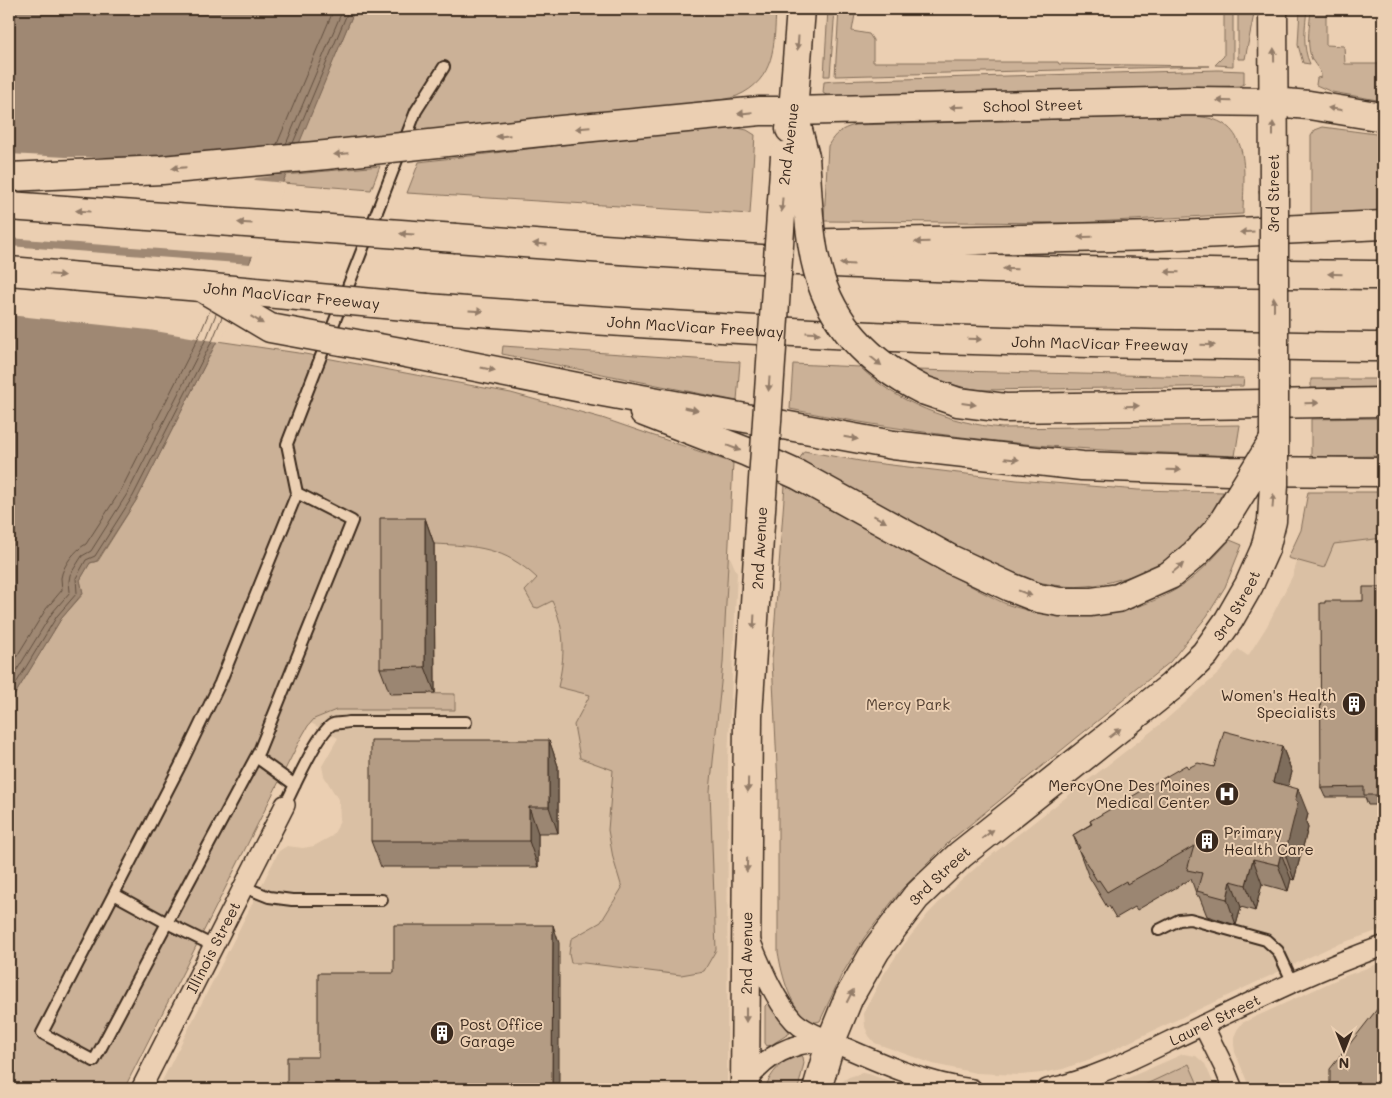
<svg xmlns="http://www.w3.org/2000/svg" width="1392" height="1098" font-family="Mali,sans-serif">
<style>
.built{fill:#dac0a4}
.green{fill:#cbb197;stroke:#836e5a}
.water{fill:#9f8873;stroke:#776251}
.pier{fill:#ebcfb2}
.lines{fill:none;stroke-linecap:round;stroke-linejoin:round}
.shore{stroke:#635040;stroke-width:1}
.service-casing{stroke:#3b2a1e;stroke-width:14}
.minor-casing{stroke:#3b2a1e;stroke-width:22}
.secondary-casing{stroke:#3b2a1e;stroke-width:31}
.motorway-casing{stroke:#3b2a1e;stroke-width:31}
.service{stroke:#ebcfb2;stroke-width:10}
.minor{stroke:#ebcfb2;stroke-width:19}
.secondary{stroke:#ebcfb2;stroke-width:28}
.motorway{stroke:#ebcfb2;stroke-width:28}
.secondary-bridge-casing{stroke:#3b2a1e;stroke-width:31;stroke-linecap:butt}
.motorway-bridge-casing{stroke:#3b2a1e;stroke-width:31;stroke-linecap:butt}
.secondary-bridge{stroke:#ebcfb2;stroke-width:28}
.motorway-bridge{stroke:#ebcfb2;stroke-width:28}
.wall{fill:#9b8672;stroke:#3b2a1e}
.shaded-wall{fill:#7e6d5c;stroke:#3b2a1e}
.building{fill:#b49c84;stroke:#3b2a1e}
.oneway{fill:#937c68}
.labels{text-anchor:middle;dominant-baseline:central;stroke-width:4;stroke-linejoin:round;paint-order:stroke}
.street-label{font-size:15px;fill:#3b2a1e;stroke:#ebcfb2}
.poi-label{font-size:15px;fill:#3b2a1e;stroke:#ebcfb2;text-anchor:end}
.park-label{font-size:15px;fill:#513e30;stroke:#ebcfb2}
</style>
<rect width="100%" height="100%" fill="#ebcfb2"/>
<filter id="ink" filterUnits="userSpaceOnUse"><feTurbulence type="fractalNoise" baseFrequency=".02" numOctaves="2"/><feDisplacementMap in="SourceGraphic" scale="10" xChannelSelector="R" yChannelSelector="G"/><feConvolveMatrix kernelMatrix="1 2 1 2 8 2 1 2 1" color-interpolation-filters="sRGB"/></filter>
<g filter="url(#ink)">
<!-- built -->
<path class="built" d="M 418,444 L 727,550 L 737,573 L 728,758 L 727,1089 L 158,1089 L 279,851 L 287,846 L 303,848 L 314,846 L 332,836 L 337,828 L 340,819 L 339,801 L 324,776 L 322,766 L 338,738 L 282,707 Z
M 1383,521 L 1383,929 L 1333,946 L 1104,1054 L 1063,1069 L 1042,1073 L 1020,1075 L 976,1073 L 933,1064 L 875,1043 L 869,1036 L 865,1027 L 864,1014 L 866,1008 L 884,974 L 905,943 L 928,914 L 953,888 L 980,864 L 1162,723 L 1219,673 L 1238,649 L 1248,656 L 1267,626 L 1293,575 L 1302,546 Z
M 1383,962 L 1383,1089 L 1250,1089 L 1235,1052 L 1234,1044 L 1234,1037 L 1237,1030 L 1242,1023 L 1340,978 Z
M 1183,1054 L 1196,1056 L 1205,1064 L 1216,1089 L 1103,1089 Z
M 862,1073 L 869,1074 L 909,1089 L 838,1089 L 843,1081 L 849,1077 Z"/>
<!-- green -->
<path class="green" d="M 355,9 L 776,9 C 774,45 776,79 737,96 C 729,99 718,100 710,101 L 456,128 L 298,143 Z
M 828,9 L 835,9 L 830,76 L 824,76 Z
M 839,9 L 856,9 L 852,31 L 869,34 L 873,40 L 873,62 L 1058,62 L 1059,64 L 1210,66 L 835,76 Z
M 1224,9 L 1233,9 L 1233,66 L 1215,65 L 1224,56 Z
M 1238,9 L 1255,9 L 1245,59 L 1238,59 Z
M 1300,9 L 1307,9 C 1305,28 1302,47 1310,64 L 1303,63 L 1298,45 Z
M 1311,9 L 1326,9 L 1326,45 L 1344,46 L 1345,64 L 1383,64 L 1383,101 L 1332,92 L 1316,85 L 1317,78 L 1321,77 C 1322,70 1313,64 1311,57 C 1306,41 1310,24 1311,9 Z
M 1218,70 L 1244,71 L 1244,84 L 1239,86 L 828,96 L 823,93 L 824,82 L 833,81 Z
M 1175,116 C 1184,116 1193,115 1202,117 C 1254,123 1243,176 1243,214 L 1075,223 L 824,221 L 828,146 C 835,133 841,129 855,125 Z
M 733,127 L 747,130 L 755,135 L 750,214 L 407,193 L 419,162 L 553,146 Z
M 1323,127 L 1383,135 L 1383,211 L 1311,214 L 1311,136 L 1315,130 Z
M 380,166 L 371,190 L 282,183 L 285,175 Z
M 217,341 L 305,354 L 511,393 L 602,418 L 733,463 L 723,663 L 710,791 L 716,950 L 704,971 L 681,975 L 584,963 L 571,963 L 569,954 L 571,939 L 601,922 L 622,888 L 613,858 L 608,830 L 613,770 L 580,758 L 574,725 L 590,695 L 558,687 C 565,656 566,630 552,601 L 538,608 L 534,607 L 525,591 L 537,578 C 504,547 477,546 434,544 L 390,693 L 455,694 L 455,710 L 336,710 L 314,719 L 308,726 L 301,738 L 124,1089 L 9,1089 L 9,704 L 61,619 L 83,594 L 80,580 L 90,563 L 98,561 L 137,499 Z
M 503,346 L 740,362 L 737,401 L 502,354 Z
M 793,364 L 860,367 C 897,403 950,423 1002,428 L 1240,425 L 1235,456 C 1177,453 1119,452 1061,447 C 970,440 879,427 790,409 Z
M 916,370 L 1244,378 L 1243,386 L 981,390 C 958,387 937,382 916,370 Z
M 1311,379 L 1383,379 L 1383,388 L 1311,388 Z
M 1383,418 L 1383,456 L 1311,457 L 1311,419 Z
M 804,451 L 866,462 L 1017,480 L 1138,490 L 1223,492 C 1212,511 1201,533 1184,548 C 1167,563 1139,575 1117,580 C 1107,583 1097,585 1087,586 C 1029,592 971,554 922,527 C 881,505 840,483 799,460 Z
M 785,485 L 982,592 C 991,596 1000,602 1009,605 C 1065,624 1134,618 1183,585 C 1201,573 1215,556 1230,540 L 1242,545 L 1225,587 L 1207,616 L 1170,662 L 951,840 L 901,890 L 864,938 L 841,976 L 820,1021 L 812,1023 C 790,1010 782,975 778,952 L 778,786 L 772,660 Z
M 1308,492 L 1383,492 L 1383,538 L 1334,544 L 1324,568 L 1288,558 L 1301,530 Z
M 769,1002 L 790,1033 L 771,1045 L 767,1046 L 765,1043 L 765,1006 Z
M 799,1054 L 803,1057 L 804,1063 L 798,1089 L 765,1089 C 770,1073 783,1059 799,1054 Z
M 1189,1064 L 1200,1089 L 1136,1089 Z"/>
<!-- water -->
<path class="water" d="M 9,9 L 355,9 L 217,341 L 137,499 L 97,561 L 90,563 L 80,580 L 83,593 L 61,619 L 9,704 Z"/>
<!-- pier -->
<path class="pier" d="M 301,143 L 288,174 L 256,178 L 254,180 L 285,183 L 255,256 L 9,238 L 9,154 L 66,157 L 132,157 L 212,153 Z
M 9,246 L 251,264 L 220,342 L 149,330 L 9,315 Z"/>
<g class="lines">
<!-- shore -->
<path class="shore" d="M 293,143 L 349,9
M 277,144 L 334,9
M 286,144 L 343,9
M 9,669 L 46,609 L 62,590 C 62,586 61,582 61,578 C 63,565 75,550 86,544 L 121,490 L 200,334 L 210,310
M 9,683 L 52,613 L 70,592 L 69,581 L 70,575 L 82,556 L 91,551 L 127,494 L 207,337 L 216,314
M 9,695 L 57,616 L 77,593 L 76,578 L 86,560 L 95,556 L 133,496 L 213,339 L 222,317"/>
<!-- service casing -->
<g class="service-casing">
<path id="service" d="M 297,493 L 287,444 L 416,111 L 444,67
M 256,757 L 295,785
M 285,805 C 294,788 318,731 333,724 C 337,723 344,723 349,722 L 466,722
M 244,887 L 269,897 L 292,900 L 382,900
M 114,894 L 167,923 L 259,751 L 352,521 L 297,493 L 220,683 L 181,764 L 42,1033 L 94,1061 L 167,923 L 214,946
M 1159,930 L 1179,920 L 1190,919 L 1266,940 L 1278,951 L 1293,983"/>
</g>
<!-- minor casing -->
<g class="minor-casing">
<g id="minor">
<path d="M 750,940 C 761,966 775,1001 794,1021 C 805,1032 821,1036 835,1043 C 878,1062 924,1083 972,1089"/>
<path d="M 1203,1025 L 1224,1067 L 1233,1089"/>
<path d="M 745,1083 C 768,1054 790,1043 827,1041"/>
<path id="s1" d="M 141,1089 L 285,805"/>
<path id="s2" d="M 1047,1089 C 1094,1079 1135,1058 1178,1037 C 1245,1005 1312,971 1383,946"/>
</g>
</g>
<!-- secondary casing -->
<g class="secondary-casing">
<g id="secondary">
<path d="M 1273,9 L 1274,191"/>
<path id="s3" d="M 793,111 L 1196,101 L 1273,102"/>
<path d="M 790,129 L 793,111 L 801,9"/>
<path id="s4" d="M 745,1089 L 748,716 L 759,539"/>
<path id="s5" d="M 817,1089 L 831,1041 L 849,997 L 876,950 L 916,897 L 960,855 L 1172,686 L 1205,654 L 1229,620 L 1249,585 L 1265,549"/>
</g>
</g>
<!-- motorway casing -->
<g class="motorway-casing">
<g id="motorway">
<path d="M 1273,102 L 1309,105 L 1383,117"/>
<path d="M 551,131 L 760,111 L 793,111 L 805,157"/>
<path d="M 456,238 C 597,249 738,259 879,265 C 1047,272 1215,273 1383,275"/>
<path d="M 790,244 L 1158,236 L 1383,225"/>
<path d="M 9,271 L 201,287"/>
<path id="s6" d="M 427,308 C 582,320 738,330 893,337 C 1056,344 1220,345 1383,347"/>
<path d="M 406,353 L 592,390 L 893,445 L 1082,466 L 1229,471 L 1383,472"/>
<path d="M 923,390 L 958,402 L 1005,408 L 1383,402"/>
<path d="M 644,412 L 747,452 L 798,475 L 950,559 L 1010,587 L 1038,598 L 1060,602 L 1091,602 L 1118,598 L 1170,575 L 1195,554 L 1218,530"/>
</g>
</g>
<!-- service -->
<use href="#service" class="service"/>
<!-- minor -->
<use href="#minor" class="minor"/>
<!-- secondary -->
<use href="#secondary" class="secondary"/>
<!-- motorway -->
<use href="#motorway" class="motorway"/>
<!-- secondary-bridge casing -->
<g class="secondary-bridge-casing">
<path id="secondary-bridge" d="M 759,539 L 785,156
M 1265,549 L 1272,521 L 1274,484 L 1274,191"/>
</g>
<!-- motorway-bridge casing -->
<g class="motorway-bridge-casing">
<g id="motorway-bridge">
<path d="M 805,157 C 808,195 808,235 818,271 C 833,327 873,365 923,390"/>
<path d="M 9,177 L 162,170 L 326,155 L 551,131"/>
<path d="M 9,206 L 456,238"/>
<path id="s7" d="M 201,287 L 427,308"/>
<path d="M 206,290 L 270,328 L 406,353"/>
<path d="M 1218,530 L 1274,440"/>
</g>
</g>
<!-- secondary-bridge -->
<use href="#secondary-bridge" class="secondary-bridge"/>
<!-- motorway-bridge -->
<use href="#motorway-bridge" class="motorway-bridge"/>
</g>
<!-- wall -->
<path class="wall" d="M 425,518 L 434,544 L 435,693 L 390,694 L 380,668 Z
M 1383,587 L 1383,805 L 1368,805 L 1365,797 L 1325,797 L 1321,788 L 1325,603 L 1363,601 Z
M 549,740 L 558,766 L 558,833 L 538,833 L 538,867 L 381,867 L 371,841 Z
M 1282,746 L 1292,772 L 1288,786 L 1308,814 L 1306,822 L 1308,828 L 1294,880 L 1291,879 L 1288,891 L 1262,884 L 1255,911 L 1241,907 L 1236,925 L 1207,916 L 1199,896 L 1197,896 L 1191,879 L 1137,910 L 1135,907 L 1116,918 L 1109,906 L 1107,907 L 1088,875 L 1073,835 L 1091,824 L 1090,821 L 1188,768 L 1214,767 Z"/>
<!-- shaded-wall -->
<path class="shaded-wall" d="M 425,518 L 434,544 L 435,693 L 425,667 Z
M 549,740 L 558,766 L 558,833 L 549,807 Z
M 1282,746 L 1292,772 L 1282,808 L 1273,782 Z
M 1298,789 L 1308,814 L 1306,822 L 1308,828 L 1294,880 L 1285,854 L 1295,801 Z
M 529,807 L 538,833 L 538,867 L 529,841 Z
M 1281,853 L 1291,879 L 1288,891 L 1278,865 Z
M 1253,859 L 1262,884 L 1255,911 L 1246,885 Z
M 1231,881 L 1241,907 L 1236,925 L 1227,899 Z
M 553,925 L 559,943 L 559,1089 L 552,1089 Z"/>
<!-- building -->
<path class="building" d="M 380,518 L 425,518 L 425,667 L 380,668 Z
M 1363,587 L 1383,587 L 1383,795 L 1364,795 L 1364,787 L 1321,788 L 1320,603 L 1325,603 L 1325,601 L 1363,601 Z
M 1224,731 L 1282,746 L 1273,782 L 1298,789 L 1295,801 L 1298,802 L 1285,854 L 1281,853 L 1278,865 L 1253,859 L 1246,885 L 1231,881 L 1227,899 L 1197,891 L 1202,873 L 1187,870 L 1194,846 L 1127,884 L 1126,881 L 1107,892 L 1099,880 L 1097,881 L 1078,849 L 1080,848 L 1073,835 L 1092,824 L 1090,821 L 1186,765 L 1188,768 L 1198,763 L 1214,767 Z
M 371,740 L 549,740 L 549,807 L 529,807 L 529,841 L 371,841 Z
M 394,925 L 553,925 L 552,1089 L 287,1089 L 287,1057 L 318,1057 L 318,973 L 394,973 Z
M 1378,1008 L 1383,1008 L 1383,1089 L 1330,1089 L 1330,1069 Z"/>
<!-- one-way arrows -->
<defs><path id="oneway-solid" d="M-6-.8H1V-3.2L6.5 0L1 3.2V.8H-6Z" transform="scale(1.25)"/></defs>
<g class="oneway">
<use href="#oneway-solid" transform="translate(798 43) rotate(94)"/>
<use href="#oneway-solid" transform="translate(1274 55) rotate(-91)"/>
<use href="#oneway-solid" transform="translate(1224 101) rotate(-179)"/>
<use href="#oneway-solid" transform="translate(957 107) rotate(179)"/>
<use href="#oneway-solid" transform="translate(1335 109) rotate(-171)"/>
<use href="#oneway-solid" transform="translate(745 113) rotate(174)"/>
<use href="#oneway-solid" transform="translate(583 128) rotate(175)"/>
<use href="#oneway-solid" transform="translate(1273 129) rotate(-90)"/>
<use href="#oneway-solid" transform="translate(503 136) rotate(174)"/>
<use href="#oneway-solid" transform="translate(341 154) rotate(174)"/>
<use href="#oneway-solid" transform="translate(179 168) rotate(175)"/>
<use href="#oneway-solid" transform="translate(782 205) rotate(94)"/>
<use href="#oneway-solid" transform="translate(83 211) rotate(-176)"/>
<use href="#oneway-solid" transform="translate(245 223) rotate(-176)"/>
<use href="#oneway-solid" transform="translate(1247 232) rotate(177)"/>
<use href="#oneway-solid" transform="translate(407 234) rotate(-176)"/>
<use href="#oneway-solid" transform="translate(1085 237) rotate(179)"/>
<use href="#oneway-solid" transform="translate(922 242) rotate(179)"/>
<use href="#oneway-solid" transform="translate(540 244) rotate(-176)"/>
<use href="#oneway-solid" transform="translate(847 264) rotate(-177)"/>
<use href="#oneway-solid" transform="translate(1010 269) rotate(-178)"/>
<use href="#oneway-solid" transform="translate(1172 272) rotate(-179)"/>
<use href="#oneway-solid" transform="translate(1335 274) rotate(-179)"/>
<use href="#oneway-solid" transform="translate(57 275) rotate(5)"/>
<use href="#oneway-solid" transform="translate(1274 304) rotate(-90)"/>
<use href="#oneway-solid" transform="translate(476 311) rotate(4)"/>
<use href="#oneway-solid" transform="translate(257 320) rotate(31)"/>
<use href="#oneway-solid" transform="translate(813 333) rotate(3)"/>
<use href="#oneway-solid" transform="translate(975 339) rotate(2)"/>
<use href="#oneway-solid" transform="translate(1208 345) rotate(1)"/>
<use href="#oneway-solid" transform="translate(876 361) rotate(39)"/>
<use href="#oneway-solid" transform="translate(488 369) rotate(11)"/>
<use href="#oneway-solid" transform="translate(769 384) rotate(94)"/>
<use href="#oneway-solid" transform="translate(1312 403) rotate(-1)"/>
<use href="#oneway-solid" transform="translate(969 404) rotate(7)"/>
<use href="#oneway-solid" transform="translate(1132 406) rotate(-1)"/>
<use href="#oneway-solid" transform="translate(691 409) rotate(11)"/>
<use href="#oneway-solid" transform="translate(851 438) rotate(10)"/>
<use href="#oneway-solid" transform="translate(734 448) rotate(21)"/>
<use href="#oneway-solid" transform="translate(1012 459) rotate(6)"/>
<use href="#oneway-solid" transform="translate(1174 470) rotate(1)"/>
<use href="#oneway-solid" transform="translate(1273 501) rotate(-86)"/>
<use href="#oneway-solid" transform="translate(880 519) rotate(29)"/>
<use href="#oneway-solid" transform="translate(1178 568) rotate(-40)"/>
<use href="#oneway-solid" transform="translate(1025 593) rotate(21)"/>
<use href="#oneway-solid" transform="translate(754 622) rotate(93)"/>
<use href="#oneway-solid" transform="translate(1115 733) rotate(-38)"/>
<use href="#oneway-solid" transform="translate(748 785) rotate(91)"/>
<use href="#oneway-solid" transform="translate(988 834) rotate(-38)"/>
<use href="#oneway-solid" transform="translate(747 865) rotate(91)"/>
<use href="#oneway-solid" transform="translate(850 996) rotate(-63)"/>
<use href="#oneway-solid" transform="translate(746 1015) rotate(90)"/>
</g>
</g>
<!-- icons -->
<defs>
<g id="building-disc" transform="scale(1.25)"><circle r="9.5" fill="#3b2a1e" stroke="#ebcfb2"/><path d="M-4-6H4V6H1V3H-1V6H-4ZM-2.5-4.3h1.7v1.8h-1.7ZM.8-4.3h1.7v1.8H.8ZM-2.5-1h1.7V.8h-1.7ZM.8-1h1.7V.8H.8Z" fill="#fff"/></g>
<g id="hospital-disc" transform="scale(1.25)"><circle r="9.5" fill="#3b2a1e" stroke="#ebcfb2"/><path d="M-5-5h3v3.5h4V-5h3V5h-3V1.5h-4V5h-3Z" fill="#fff"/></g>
</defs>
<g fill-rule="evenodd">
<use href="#building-disc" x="1354" y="704"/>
<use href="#hospital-disc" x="1227" y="794"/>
<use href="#building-disc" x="1207" y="841"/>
<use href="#building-disc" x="442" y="1033"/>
</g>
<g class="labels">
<!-- street labels -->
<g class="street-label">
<text stroke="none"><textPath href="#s3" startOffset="240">School Street</textPath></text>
<text transform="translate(788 144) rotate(-83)">2nd Avenue</text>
<text transform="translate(1273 193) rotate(-90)">3rd Street</text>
<text stroke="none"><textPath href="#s7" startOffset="91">John MacVicar Freeway</textPath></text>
<text stroke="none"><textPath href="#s6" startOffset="269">John MacVicar Freeway</textPath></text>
<text stroke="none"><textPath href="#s6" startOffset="674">John MacVicar Freeway</textPath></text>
<text transform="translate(759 548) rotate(-87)">2nd Avenue</text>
<text stroke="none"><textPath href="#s5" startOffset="654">3rd Street</textPath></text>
<text stroke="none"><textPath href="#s5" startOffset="250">3rd Street</textPath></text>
<text stroke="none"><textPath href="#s1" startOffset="159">Illinois Street</textPath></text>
<text stroke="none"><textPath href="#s4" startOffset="136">2nd Avenue</textPath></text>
<text stroke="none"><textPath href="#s2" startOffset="182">Laurel Street</textPath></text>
</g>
<!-- poi labels -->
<g class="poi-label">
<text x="1336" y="695">Women's Health<tspan x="1336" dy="17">Specialists</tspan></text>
<text x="1210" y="785">MercyOne Des Moines<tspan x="1210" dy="17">Medical Center</tspan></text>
<text x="1224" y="832" text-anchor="start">Primary<tspan x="1224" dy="17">Health Care</tspan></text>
<text x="460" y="1024" text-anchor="start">Post Office<tspan x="460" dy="17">Garage</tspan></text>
</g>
<!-- park labels -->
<g class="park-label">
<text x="908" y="704">Mercy Park</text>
</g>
</g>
<!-- margin -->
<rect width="1392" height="1098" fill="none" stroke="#ebcfb2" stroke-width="30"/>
<rect x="15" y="15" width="1362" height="1068" fill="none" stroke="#3b2a1e" stroke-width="2" filter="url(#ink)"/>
<!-- north arrow -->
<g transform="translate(1344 1050) rotate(180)" stroke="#ebcfb2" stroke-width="4" paint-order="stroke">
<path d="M0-4L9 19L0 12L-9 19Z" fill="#3b2a1e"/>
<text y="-8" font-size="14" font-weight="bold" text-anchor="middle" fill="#3b2a1e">N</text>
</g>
</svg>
